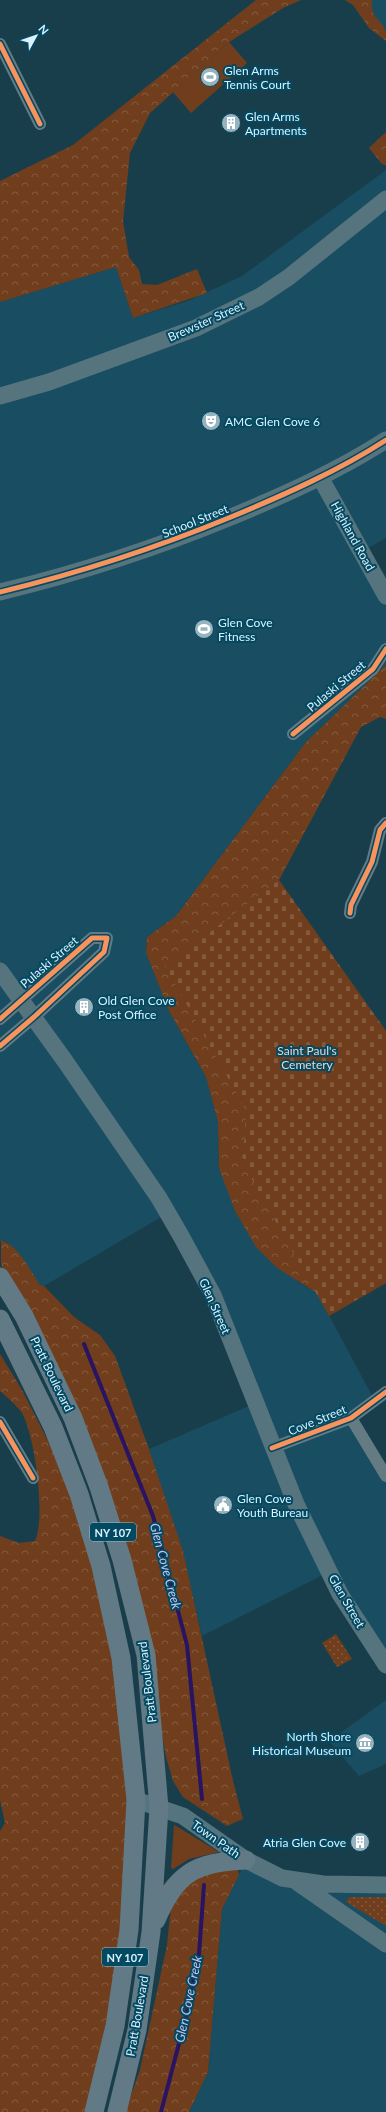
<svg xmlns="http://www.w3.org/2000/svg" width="386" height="2112" font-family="Lato,sans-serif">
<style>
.built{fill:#194d61}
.green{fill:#703e1d}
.forest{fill:url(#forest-crowns)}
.cemetery{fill:url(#cemetery-stones)}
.park{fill:url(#park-dots)}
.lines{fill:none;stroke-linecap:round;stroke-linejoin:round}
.stream{stroke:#291463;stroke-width:4}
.street{stroke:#657b84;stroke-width:12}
.secondary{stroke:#56747e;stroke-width:17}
.primary{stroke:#617a85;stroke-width:19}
.cycleway-casing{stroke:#034961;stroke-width:8}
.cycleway{stroke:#f8935d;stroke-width:5}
.labels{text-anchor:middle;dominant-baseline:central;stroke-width:4;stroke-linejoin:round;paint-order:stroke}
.shield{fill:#034961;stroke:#9abfcf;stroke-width:1}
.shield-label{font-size:11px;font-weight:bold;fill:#dbf2fe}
.poi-label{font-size:12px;fill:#dbf2fe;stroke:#034961;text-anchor:start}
.street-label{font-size:12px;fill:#dbf2fe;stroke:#034961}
.park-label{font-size:12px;fill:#eed4c8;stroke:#034961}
.water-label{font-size:13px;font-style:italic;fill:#c7c3f3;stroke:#034961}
</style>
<defs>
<pattern id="forest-crowns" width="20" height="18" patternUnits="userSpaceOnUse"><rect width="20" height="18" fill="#703e1d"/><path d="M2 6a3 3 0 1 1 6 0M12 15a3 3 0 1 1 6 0" fill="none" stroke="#845a3f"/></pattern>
<pattern id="cemetery-stones" width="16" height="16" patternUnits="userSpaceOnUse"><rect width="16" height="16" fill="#703e1d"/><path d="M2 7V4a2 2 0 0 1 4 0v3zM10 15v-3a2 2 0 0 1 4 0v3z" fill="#845a3f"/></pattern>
<pattern id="park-dots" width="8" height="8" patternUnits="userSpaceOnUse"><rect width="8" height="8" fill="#703e1d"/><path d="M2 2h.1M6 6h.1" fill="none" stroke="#845a3f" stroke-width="1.8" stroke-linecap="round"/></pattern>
</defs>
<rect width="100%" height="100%" fill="#193e4b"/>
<!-- built -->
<path class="built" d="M 372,0 L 386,0 L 386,31 L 376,19 L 371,7 Z
M 386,170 L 386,538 L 361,552 L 386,596 L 386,665 L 306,742 L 176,916 L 147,937 L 146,953 L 169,1011 L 206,1077 L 218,1122 L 219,1168 L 298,1282 L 317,1293 L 375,1401 L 351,1418 L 386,1476 L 386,1659 L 331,1571 L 202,1636 L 182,1551 L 149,1449 L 256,1403 L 168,1213 L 44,1286 L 40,1285 L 21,1257 L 7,1242 L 1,1240 L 0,1243 L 0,302 L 116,267 L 133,318 L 188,301 L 242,276 Z
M 386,1700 L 386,1764 L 359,1776 L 329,1741 Z
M 246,1860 L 265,1870 L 386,1884 L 386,2112 L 189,2112 L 208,2072 L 222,1909 Z"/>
<!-- green -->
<path class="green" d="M 229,42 L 247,63 L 191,113 L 173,92 Z
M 174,1825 L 176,1826 L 219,1852 L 189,1859 L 173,1869 L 171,1868 Z"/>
<!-- forest -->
<path class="forest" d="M 256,0 L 301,0 L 283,8 L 229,42 L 150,113 L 130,153 L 123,221 L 129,257 L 139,270 L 142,284 L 157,285 L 197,269 L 207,293 L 133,318 L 116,267 L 0,302 L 0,181 L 73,145 Z
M 345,0 L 372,0 C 370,19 382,19 386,32 C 386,34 386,39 386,41 L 369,28 L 353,5 Z
M 386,132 L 386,165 L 382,164 L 369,148 Z
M 386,665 L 386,719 L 380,717 L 361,727 L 279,880 L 260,1194 L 317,1293 L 277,1268 L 256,1247 L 235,1211 L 219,1168 L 218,1122 L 206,1077 L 169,1011 L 146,953 L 147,937 L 176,916 L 306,742 Z
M 1,1240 C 18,1245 30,1270 40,1285 L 44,1286 L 74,1317 L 100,1335 L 115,1356 L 149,1449 L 183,1551 L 233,1781 L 243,1819 L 227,1826 L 183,1797 L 173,1781 L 166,1757 L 148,1655 L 129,1579 L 1,1264 Z
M 0,1354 L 22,1390 L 47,1439 L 63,1475 L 87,1539 L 119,1676 L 130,1796 L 119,1965 L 86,2112 L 0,2112 L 0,1831 L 5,1823 L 0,1800 L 0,1536 L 19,1543 L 35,1541 C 46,1518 35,1436 22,1413 C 17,1406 7,1397 0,1391 Z
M 234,1868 L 238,1870 L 239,1875 L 222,1909 L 208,2072 L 189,2112 L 125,2112 L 140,2070 L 167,1945 L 171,1907 L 181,1885 L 199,1874 Z"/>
<!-- cemetery -->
<path class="cemetery" d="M 279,880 L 386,1031 L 386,1283 L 329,1316 L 260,1194 L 243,1162 L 246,1110 L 165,966 Z"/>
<!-- park -->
<path class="park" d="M 336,1634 L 352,1659 L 337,1667 L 322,1643 Z
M 349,1897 L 386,1897 L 386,1926 L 346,1902 Z"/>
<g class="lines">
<!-- stream -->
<path class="stream" d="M 84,1344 L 153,1516 L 187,1645 L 202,1799
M 161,2112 L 186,2017 L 199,1954 L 204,1885"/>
<!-- street -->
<path class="street" d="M 0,44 L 40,124
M 293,734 L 373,669 L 386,649
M 350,913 L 351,905 L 372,862 L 380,830 L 386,823
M 0,1019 L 92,938 L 107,938 L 104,952 L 34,1017 L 0,1046
M 351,1418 L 386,1476
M 0,1422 L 33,1478
M 272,1448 L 351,1418 L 386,1392"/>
<!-- secondary -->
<path class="secondary" d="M 0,396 L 49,382 L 196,328 L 259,297 L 289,277 L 386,199
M 320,477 L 386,596
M 0,592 C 79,573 156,548 231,517 C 284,495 338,471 386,440
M 0,971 L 65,1061 L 159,1198 L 181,1236 L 213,1295 L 296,1504 L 340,1594 L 386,1665
M 136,1800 L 183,1816 L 246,1860 L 282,1878 L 323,1884 L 386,1885
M 297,1882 L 386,1944"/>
<!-- primary -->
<path class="primary" d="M 0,1277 L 24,1316 L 73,1418 L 99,1487 L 122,1560 L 146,1655 L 159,1808 L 151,1932 L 137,2030 L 117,2112
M 0,1319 L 53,1427 L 79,1494 L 101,1566 L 121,1658 L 136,1800 L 129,1930 L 115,2026 L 94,2112
M 156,1920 C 176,1873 195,1862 246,1860"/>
<!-- cycleway casing -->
<g class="cycleway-casing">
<path id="cycleway" d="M 0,44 L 40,124
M 0,592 C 79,573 156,548 231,517 C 284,495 338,471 386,440
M 293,734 L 373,669 L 386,649
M 350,913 L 351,905 L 372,862 L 380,830 L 386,823
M 0,1019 L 92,938 L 107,938 L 104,952 L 34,1017 L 0,1046
M 0,1422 L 33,1478
M 272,1448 L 351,1418 L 386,1392"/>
</g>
<!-- cycleway -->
<use href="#cycleway" class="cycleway"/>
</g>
<!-- icons -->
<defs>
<g id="stadium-disc" transform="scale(1)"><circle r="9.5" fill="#97b3bf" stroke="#034961"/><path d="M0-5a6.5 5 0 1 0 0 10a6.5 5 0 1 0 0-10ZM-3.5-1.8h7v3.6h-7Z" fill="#fff"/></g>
<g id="building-disc" transform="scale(1)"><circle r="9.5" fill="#97b3bf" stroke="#034961"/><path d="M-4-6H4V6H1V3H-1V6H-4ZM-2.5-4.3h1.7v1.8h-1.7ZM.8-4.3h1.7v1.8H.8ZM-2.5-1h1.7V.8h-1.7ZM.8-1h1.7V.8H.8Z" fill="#fff"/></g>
<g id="theatre-disc" transform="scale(1)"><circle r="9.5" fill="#97b3bf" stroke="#034961"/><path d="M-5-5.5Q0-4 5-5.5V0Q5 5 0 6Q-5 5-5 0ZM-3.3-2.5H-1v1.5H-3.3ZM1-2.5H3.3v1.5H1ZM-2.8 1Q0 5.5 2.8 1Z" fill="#fff"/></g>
<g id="civic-disc" transform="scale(1)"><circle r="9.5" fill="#97b3bf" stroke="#034961"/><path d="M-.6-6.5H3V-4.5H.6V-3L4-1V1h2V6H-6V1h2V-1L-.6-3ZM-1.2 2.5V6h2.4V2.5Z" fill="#fff"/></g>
<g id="museum-disc" transform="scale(1)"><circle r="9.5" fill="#97b3bf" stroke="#034961"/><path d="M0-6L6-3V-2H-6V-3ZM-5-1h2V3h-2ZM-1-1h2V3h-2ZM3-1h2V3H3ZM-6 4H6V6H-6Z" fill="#fff"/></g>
</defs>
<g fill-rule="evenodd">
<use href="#stadium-disc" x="210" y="77"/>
<use href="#building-disc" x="231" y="123"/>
<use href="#theatre-disc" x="211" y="421"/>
<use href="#stadium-disc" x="204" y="629"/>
<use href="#building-disc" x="84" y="1007"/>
<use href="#civic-disc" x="223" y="1505"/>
<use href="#museum-disc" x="365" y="1743"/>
<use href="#building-disc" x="360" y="1842"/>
</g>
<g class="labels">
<!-- shield labels -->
<g class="shield">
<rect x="90" y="1523" width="46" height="18" rx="3"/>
<rect x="102" y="1948" width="46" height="18" rx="3"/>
</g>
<g class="shield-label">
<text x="113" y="1532">NY 107</text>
<text x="125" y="1957">NY 107</text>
</g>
<!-- poi labels -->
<g class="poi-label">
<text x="224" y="70">Glen Arms<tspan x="224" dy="14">Tennis Court</tspan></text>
<text x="245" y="116">Glen Arms<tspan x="245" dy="14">Apartments</tspan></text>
<text x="225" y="421">AMC Glen Cove 6</text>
<text x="218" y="622">Glen Cove<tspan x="218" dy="14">Fitness</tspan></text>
<text x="98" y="1000">Old Glen Cove<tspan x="98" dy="14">Post Office</tspan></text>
<text x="237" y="1498">Glen Cove<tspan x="237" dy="14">Youth Bureau</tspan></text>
<text x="351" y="1736" text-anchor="end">North Shore<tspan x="351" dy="14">Historical Museum</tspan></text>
<text x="346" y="1842" text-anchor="end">Atria Glen Cove</text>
</g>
<!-- street labels -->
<g class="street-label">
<text transform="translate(206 321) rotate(-24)">Brewster Street</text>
<text transform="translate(195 521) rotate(-22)">School Street</text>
<text transform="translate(353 536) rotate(61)">Highland Road</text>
<text transform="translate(336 686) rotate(-40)">Pulaski Street</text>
<text transform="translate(49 962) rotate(-41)">Pulaski Street</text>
<text transform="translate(215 1306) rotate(66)">Glen Street</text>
<text transform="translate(52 1374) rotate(64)">Pratt Boulevard</text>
<text transform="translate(317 1420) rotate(-22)">Cove Street</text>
<text transform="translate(347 1601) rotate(60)">Glen Street</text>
<text transform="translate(147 1682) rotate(-97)">Pratt Boulevard</text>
<text transform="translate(216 1839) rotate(35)">Town Path</text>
<text transform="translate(137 2016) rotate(-80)">Pratt Boulevard</text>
</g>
<!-- park labels -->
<g class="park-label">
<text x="307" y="1050">Saint Paul's<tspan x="307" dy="14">Cemetery</tspan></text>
</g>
<!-- water labels -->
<g class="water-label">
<text transform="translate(166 1566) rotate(75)">Glen Cove Creek</text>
<text transform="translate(188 1999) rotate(-78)">Glen Cove Creek</text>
</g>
</g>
<!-- north arrow -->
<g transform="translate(36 36) rotate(50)" stroke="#034961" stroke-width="3" paint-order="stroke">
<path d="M0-3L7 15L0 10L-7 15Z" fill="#dbf2fe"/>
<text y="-6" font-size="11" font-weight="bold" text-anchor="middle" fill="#dbf2fe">N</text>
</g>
</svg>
